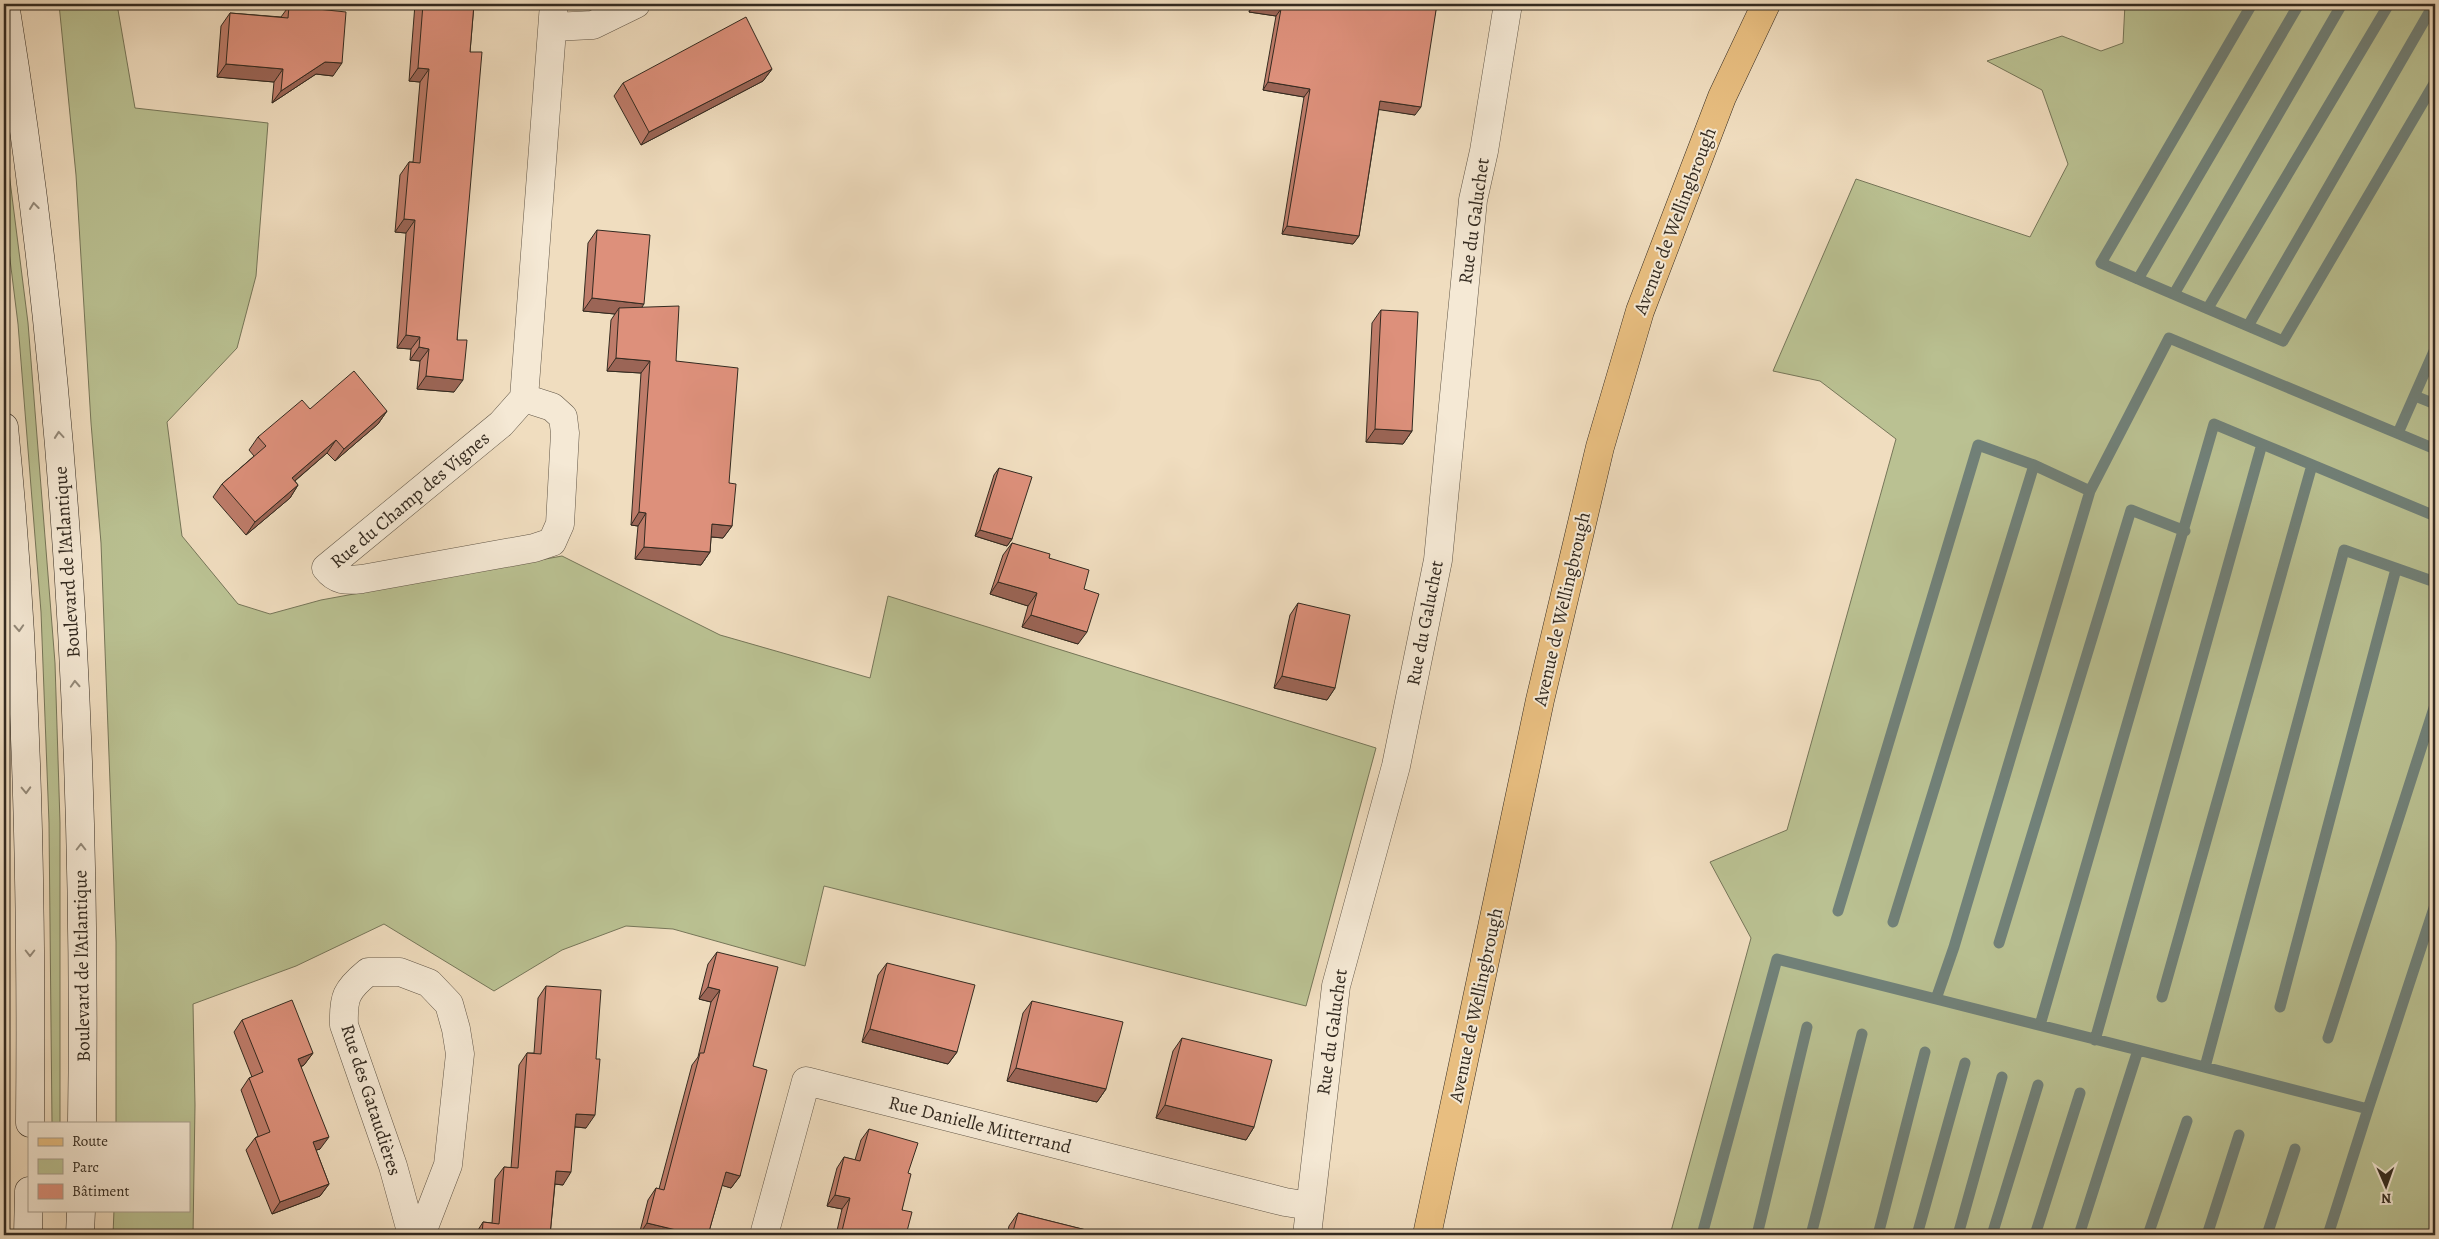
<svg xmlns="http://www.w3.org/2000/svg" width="2439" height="1239" font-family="Alegreya,serif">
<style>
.green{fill:#bac192;stroke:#767659}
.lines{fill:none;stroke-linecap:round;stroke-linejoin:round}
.stream{stroke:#718179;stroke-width:11}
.minor-casing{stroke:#625748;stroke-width:29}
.secondary-casing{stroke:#332a20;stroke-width:29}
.primary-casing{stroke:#332a20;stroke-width:29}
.minor{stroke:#f5e9d5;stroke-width:28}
.secondary{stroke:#f5e9d5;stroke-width:28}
.primary{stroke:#e8be80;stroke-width:28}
.wall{fill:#be7c6a;stroke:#332a20}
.shaded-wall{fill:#9b6556;stroke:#332a20}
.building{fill:#dd907b;stroke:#332a20}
.oneway{stroke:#948a7a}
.labels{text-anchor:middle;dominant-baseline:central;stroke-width:4;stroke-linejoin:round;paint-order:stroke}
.street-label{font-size:19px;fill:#332a20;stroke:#f5e9d5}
</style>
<rect width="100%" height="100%" fill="#f0ddbf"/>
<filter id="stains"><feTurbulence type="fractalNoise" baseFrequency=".004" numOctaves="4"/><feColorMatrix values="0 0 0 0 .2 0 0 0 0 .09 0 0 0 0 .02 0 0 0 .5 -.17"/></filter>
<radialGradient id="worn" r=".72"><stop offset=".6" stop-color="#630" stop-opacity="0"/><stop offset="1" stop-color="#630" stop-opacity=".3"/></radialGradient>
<!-- green -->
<path class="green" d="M 59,4 L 117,4 L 135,108 L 268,123 L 256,276 L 237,348 L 167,422 L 182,536 L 238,604 L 270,614 L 321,600 L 562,556 L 720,635 L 870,678 L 888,596 L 1376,748 L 1306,1006 L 824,886 L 805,966 L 673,929 L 626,926 L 562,950 L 494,991 L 384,924 L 296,966 L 193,1004 L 195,1105 L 193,1235 L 113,1235 L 114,1210 L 189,1210 L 189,1123 L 116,1123 L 116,942 L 101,543 L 91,423 L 76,175 Z
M 2125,4 L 2435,4 L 2435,1235 L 1670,1235 L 1751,938 L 1710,862 L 1787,830 L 1896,439 L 1820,381 L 1773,371 L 1856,179 L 2030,237 L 2068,164 L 2042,90 L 1987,61 L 2062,36 L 2101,51 L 2123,43 Z
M 4,133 L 28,323 L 55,663 L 60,823 L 60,1123 L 52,1123 L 49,823 L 41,612 L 18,324 L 4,211 Z"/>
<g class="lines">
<!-- stream -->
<path class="stream" d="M 2299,4 L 2138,279 L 2283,341 L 2435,82
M 2138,279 L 2101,263 L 2252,4
M 2174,294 L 2342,4
M 2208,308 L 2389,4
M 2248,326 L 2434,4
M 2415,396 L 2435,404
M 2398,433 L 2435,349
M 1838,911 L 1978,445 L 2034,465
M 1893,922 L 2034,465 L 2090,491
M 1999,943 L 2131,510 L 2185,531
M 2162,997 L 2312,465
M 2280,1007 L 2396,569
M 2040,1025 L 2214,424 L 2262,444
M 2328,1038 L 2435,705
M 2095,1040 L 2262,444 L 2435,516
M 2138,1050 L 2368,1109 L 2328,1235
M 2205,1067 L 2344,550 L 2435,582
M 2368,1109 L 2435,905
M 1702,1235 L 1777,959 L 1936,999
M 1757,1235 L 1807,1027
M 1811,1235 L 1862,1034
M 1878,1235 L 1925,1052
M 1917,1235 L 1965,1063
M 1958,1235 L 2002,1077
M 1992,1235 L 2038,1085
M 2035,1235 L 2080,1093
M 2079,1235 L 2138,1050 L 1936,999 L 1954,947 L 2090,491 L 2169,338 L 2435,449
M 2148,1235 L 2187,1121
M 2207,1235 L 2239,1135
M 2267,1235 L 2295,1149"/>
<!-- minor casing -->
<g class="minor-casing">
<path id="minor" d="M 553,27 L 593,25 L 636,4
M 524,398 L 552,407 L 563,417 L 565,433 L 560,524 L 552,542 L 534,548 L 362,579 C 346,581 336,581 326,568 L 501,424 L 524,398 L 554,4
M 412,1235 L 393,1166 L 344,1025 C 343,997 346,990 368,972 L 400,972 L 429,983 L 449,1004 L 456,1029 L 460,1054 L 448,1165 L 421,1235
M 764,1235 L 806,1081 L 1285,1202 L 1310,1206
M 1307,1235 L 1336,986 L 1396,766 L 1438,560 L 1473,200 L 1484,151 L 1508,4"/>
</g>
<!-- secondary casing -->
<g class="secondary-casing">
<path id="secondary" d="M 5,4 C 65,374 87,748 82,1123
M 4,427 C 27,658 32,891 30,1123
M 28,1235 L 29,1191
M 80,1235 L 81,1210"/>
</g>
<!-- primary casing -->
<g class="primary-casing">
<path id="primary" d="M 1427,1235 L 1540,700 L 1600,447 L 1640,311 L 1722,97 L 1766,4"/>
</g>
<!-- minor -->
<use href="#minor" class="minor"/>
<!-- secondary -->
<use href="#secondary" class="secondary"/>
<!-- primary -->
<use href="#primary" class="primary"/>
</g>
<!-- wall -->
<path class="wall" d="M 415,4 L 474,4 L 470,52 L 457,340 L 454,392 L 417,389 L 420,361 L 410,360 L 411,349 L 397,348 L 406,233 L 395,232 L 400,175 L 409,162 L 413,162 L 420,82 L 409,81 Z
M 1251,4 L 1437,4 L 1415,115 L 1379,109 L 1359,236 L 1353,244 L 1282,234 L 1304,97 L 1263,90 L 1276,16 L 1249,12 Z
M 289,6 L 333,76 L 316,74 L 272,103 L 274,82 L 217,77 L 221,26 L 230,13 L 281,17 Z
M 772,69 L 763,81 L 641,145 L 614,96 L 623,83 Z
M 597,230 L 642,307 L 676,361 L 729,483 L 732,526 L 723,538 L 711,537 L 710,552 L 701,565 L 635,559 L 638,526 L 631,525 L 641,373 L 607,371 L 611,320 L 615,314 L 583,311 L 588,243 Z
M 1381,310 L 1412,431 L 1403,444 L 1366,442 L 1372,323 Z
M 310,409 L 387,411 L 378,424 L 335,461 L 327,453 L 295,481 L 298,485 L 290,498 L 246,535 L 213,497 L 222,484 L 254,456 L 249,450 L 258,437 Z
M 999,468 L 1012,539 L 1007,546 L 975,536 L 994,475 Z
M 1012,543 L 1049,558 L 1084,589 L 1078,644 L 1022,627 L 1028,606 L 990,594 L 1003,555 Z
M 1298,603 L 1335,688 L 1327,700 L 1274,688 L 1290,615 Z
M 717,952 L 753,1066 L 740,1176 L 731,1188 L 722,1185 L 708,1235 L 639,1235 L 648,1200 L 656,1188 L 659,1189 L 692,1065 L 698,1057 L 711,1002 L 699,999 L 708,964 Z
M 887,963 L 957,1052 L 948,1064 L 862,1042 L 878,975 Z
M 546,986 L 586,1128 L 575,1127 L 563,1185 L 555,1184 L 550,1235 L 475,1235 L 483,1222 L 492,1223 L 495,1179 L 504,1167 L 511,1168 L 519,1065 L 527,1053 L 534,1053 L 538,998 Z
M 1032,1001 L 1106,1089 L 1097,1102 L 1007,1081 L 1023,1013 Z
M 242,1020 L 313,1053 L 304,1065 L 301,1067 L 320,1149 L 316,1150 L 329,1184 L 320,1196 L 272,1214 L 246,1150 L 255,1138 L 258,1136 L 241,1090 L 249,1078 L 252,1077 L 234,1032 Z
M 1182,1038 L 1254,1127 L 1246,1140 L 1156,1118 L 1173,1051 Z
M 869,1129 L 908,1173 L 902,1210 L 906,1235 L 836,1235 L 842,1209 L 827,1206 L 837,1168 L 844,1157 L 855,1160 L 861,1140 Z
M 1018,1213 L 1106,1235 L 1007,1235 L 1009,1226 Z"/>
<!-- shaded-wall -->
<path class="shaded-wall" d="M 1255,4 L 1281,9 L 1276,16 L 1249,12 Z
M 325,62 L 342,63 L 333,76 L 316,74 L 272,103 L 281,91 Z
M 226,64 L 283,69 L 274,82 L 217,77 Z
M 418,68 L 429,69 L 420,82 L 409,81 Z
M 772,69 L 763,81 L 641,145 L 649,132 Z
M 1268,82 L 1310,89 L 1304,97 L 1263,90 Z
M 1380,101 L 1421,107 L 1415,115 L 1375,109 Z
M 404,219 L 415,220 L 406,233 L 395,232 Z
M 1287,226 L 1359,236 L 1353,244 L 1282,234 Z
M 592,298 L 644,304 L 636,316 L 619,308 L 615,314 L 583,311 Z
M 406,335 L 420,337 L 411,349 L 397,348 Z
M 419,347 L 429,349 L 420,361 L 410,360 Z
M 616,358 L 650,361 L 641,373 L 607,371 Z
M 426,376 L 463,380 L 454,392 L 417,389 Z
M 387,411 L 378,424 L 335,461 L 344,449 Z
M 1375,429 L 1412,431 L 1403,444 L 1366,442 Z
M 336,440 L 327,453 L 284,490 L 292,478 Z
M 298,485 L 290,498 L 246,535 L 255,522 Z
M 639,512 L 646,513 L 638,526 L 631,525 Z
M 712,524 L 732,526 L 723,538 L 703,536 Z
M 980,530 L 1012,539 L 1007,546 L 975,536 Z
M 644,547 L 710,552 L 701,565 L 635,559 Z
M 998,582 L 1037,593 L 1028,606 L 990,594 Z
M 1031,615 L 1087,632 L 1078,644 L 1022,627 Z
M 1282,676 L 1335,688 L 1327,700 L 1274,688 Z
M 708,987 L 720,990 L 711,1002 L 699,999 Z
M 870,1029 L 957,1052 L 948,1064 L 862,1042 Z
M 313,1053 L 304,1065 L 290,1071 L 298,1059 Z
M 1016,1068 L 1106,1089 L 1097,1102 L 1007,1081 Z
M 1165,1105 L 1254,1127 L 1246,1140 L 1156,1118 Z
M 576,1114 L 595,1115 L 586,1128 L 568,1126 Z
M 329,1137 L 320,1149 L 304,1154 L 313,1142 Z
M 556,1171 L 571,1172 L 563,1185 L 547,1183 Z
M 726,1172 L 740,1176 L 731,1188 L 717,1184 Z
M 329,1184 L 320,1196 L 272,1214 L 280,1202 Z
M 835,1195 L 850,1198 L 842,1209 L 827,1206 Z
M 647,1223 L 697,1235 L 639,1235 Z"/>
<!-- building -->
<path class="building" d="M 423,4 L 474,4 L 470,52 L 482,52 L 457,340 L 467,340 L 463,380 L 426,376 L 429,349 L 419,347 L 420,337 L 406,335 L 415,220 L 404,219 L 409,162 L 420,163 L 429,69 L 418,68 Z
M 1255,4 L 1437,4 L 1421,107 L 1380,101 L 1359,236 L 1287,226 L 1310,89 L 1268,82 L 1281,9 Z
M 289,6 L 346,12 L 342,63 L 325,62 L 281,91 L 283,69 L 226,64 L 230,13 L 288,18 Z
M 746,17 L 772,69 L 649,132 L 623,83 Z
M 597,230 L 650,235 L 644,304 L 592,298 Z
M 679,306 L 676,361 L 738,368 L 729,483 L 736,484 L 732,526 L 712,524 L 710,552 L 644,547 L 646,513 L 639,512 L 650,361 L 616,358 L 619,308 Z
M 1381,310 L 1418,312 L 1412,431 L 1375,429 Z
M 354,371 L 387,411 L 344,449 L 336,440 L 292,478 L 298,485 L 255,522 L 222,484 L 266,446 L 258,437 L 302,400 L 310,409 Z
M 999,468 L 1032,477 L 1012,539 L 980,530 Z
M 1012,543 L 1050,554 L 1049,558 L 1089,570 L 1084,589 L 1099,594 L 1087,632 L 1031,615 L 1037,593 L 998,582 Z
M 1298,603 L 1350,615 L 1335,688 L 1282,676 Z
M 717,952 L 778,967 L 753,1066 L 767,1070 L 740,1176 L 726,1172 L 708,1235 L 697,1235 L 647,1223 L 656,1188 L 664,1190 L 700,1053 L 704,1053 L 720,990 L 708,987 Z
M 887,963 L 975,985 L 957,1052 L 870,1029 Z
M 546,986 L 601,990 L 596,1059 L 600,1059 L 595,1115 L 576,1114 L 571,1172 L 556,1171 L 550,1235 L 482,1235 L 483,1222 L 499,1224 L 504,1167 L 518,1168 L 527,1053 L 541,1054 Z
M 292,1000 L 313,1053 L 298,1059 L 329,1137 L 313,1142 L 329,1184 L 280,1202 L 255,1138 L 270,1132 L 249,1078 L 263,1072 L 242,1020 Z
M 1032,1001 L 1123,1022 L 1106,1089 L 1016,1068 Z
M 1182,1038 L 1272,1060 L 1254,1127 L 1165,1105 Z
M 869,1129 L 918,1143 L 908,1173 L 911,1174 L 902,1210 L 912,1212 L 906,1235 L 841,1235 L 850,1198 L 835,1195 L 844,1157 L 860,1161 Z
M 1018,1213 L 1106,1235 L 1012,1235 Z"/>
<!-- one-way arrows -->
<defs><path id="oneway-chevron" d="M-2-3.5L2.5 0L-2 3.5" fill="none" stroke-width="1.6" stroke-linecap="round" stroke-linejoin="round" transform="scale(1.25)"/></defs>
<g class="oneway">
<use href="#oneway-chevron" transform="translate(34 206) rotate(-97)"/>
<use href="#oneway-chevron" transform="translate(59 435) rotate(-95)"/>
<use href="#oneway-chevron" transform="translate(19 628) rotate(87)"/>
<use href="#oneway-chevron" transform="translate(75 684) rotate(-93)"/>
<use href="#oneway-chevron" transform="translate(26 790) rotate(88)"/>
<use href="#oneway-chevron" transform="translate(81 847) rotate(-90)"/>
<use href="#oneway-chevron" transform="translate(30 953) rotate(90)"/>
</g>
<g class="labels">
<!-- street labels -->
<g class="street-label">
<text transform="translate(1474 221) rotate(-82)">Rue du Galuchet</text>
<text transform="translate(1675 221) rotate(-69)">Avenue de Wellingbrough</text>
<text transform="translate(410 500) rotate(-40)">Rue du Champ des Vignes</text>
<text transform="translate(67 562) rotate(-94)">Boulevard de l'Atlantique</text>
<text transform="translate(1562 609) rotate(-77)">Avenue de Wellingbrough</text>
<text transform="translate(1425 623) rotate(-79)">Rue du Galuchet</text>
<text transform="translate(82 966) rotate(-91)">Boulevard de l'Atlantique</text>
<text transform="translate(1476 1005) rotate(-78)">Avenue de Wellingbrough</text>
<text transform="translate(1332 1032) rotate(-82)">Rue du Galuchet</text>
<text transform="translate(371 1100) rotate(72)">Rue des Gataudières</text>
<text transform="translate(980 1125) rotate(14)">Rue Danielle Mitterrand</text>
</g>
</g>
<!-- margin -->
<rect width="2439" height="1239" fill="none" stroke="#f0ddbf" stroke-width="20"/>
<rect x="5" y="5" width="2429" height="1229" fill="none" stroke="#332a20" stroke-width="2.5"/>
<rect x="10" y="10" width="2419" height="1219" fill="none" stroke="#332a20"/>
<!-- legend -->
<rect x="28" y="1122" width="162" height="90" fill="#f5e9d5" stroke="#a79d8d"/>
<rect x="38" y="1138" width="25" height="8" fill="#e8be80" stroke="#a79d8d"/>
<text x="72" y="1146" font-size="15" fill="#332a20">Route</text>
<rect x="38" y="1159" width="25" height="15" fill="#bac192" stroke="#a79d8d"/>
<text x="72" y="1172" font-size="15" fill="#332a20">Parc</text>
<rect x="38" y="1184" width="25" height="15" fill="#dd907b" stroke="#a79d8d"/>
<text x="72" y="1196" font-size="15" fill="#332a20">Bâtiment</text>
<!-- north arrow -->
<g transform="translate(2386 1186) rotate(178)" stroke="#f5e9d5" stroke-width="4" paint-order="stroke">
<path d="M0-4L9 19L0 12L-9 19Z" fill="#332a20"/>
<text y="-8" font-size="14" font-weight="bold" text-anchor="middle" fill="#332a20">N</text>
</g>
<rect width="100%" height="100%" filter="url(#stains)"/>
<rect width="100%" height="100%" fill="url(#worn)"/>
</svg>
